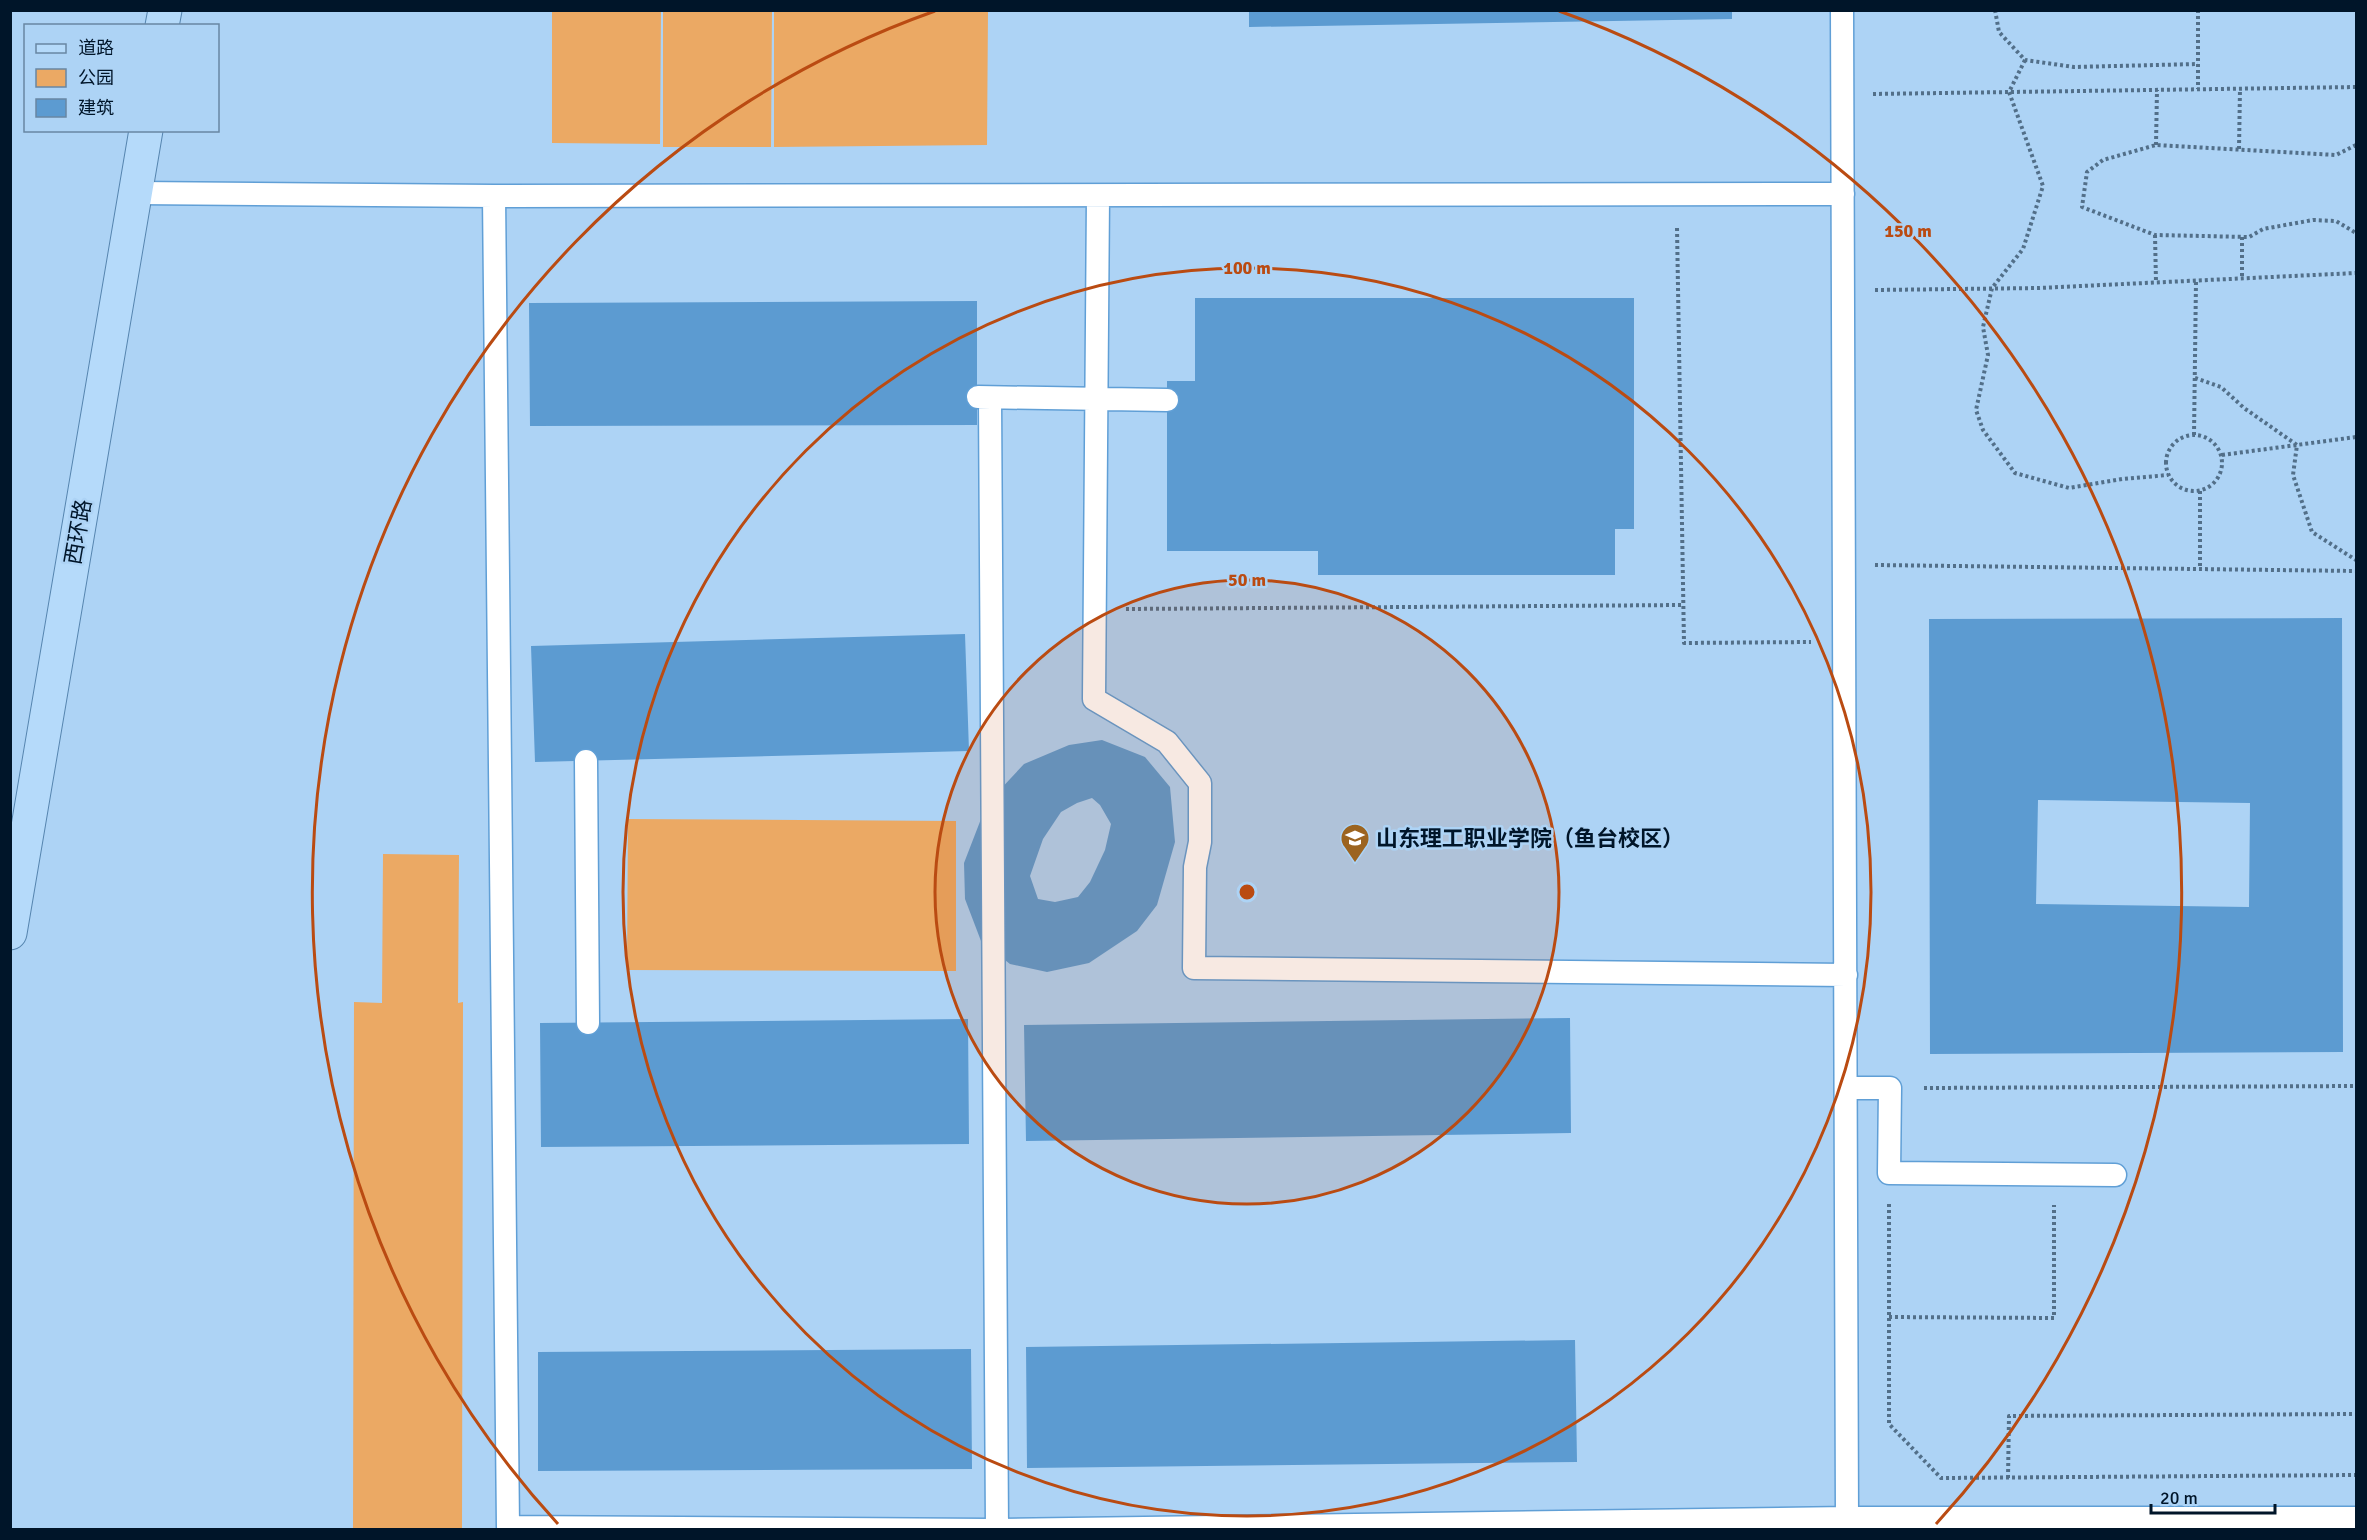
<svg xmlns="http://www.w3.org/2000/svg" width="2367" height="1540" font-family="Signika,'Noto Sans SC',sans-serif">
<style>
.green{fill:#eba964}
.building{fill:#5c9bd1;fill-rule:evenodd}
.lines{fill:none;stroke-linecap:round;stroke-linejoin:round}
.lane-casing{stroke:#609fd6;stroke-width:25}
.primary-casing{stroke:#5685af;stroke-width:35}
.path{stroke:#526f89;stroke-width:4;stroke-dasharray:3 3;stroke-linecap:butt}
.lane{stroke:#fff;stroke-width:22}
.primary{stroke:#b5dafa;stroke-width:33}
.ring{fill:none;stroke:#ba4b12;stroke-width:3}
.labels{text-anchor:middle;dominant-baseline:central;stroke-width:5;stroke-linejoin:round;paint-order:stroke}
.street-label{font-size:22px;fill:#001529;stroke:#add3f5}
.poi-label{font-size:22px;font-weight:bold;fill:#001529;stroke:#add3f5;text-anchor:start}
.centre{fill:#ba4b12;stroke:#add3f5;stroke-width:3}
.ring-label{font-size:18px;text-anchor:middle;font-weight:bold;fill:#ba4b12;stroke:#add3f5;stroke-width:5;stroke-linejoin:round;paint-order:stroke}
</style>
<rect width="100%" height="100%" fill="#add3f5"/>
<!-- green -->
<path class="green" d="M 552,11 L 661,11 L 660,144 L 552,143 Z
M 663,11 L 772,11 L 771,147 L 663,147 Z
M 774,11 L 988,11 L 987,145 L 774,147 Z
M 628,819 L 956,821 L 956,971 L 627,970 Z
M 383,854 L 459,855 L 458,1003 L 463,1002 L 462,1529 L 353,1529 L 354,1002 L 382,1003 Z"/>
<!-- building -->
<path class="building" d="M 1249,10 L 1732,10 L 1732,19 L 1249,27 Z
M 1195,298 L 1634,298 L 1634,529 L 1615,529 L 1615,575 L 1318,575 L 1318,551 L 1167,551 L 1167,381 L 1195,381 Z
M 977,301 L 977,425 L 530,426 L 529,303 Z
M 2342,618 L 2343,1052 L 1930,1054 L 1929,619 ZM 2038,800 L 2250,803 L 2249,907 L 2036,904 Z
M 965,634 L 969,751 L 535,762 L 531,646 Z
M 1102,740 L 1145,757 L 1170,787 L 1175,842 L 1157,905 L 1137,931 L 1089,963 L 1047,972 L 1010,964 L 981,941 L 965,899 L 964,863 L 981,819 L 996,794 L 1024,764 L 1069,745 ZM 1092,798 L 1100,805 L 1111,824 L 1105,850 L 1090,882 L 1078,897 L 1055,902 L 1038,899 L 1030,876 L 1043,839 L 1061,812 L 1077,803 Z
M 1570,1018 L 1571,1133 L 1026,1141 L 1024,1025 Z
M 968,1019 L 969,1144 L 541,1147 L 540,1023 Z
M 1575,1340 L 1577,1462 L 1027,1468 L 1026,1347 Z
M 971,1349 L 972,1469 L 538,1471 L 538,1352 Z"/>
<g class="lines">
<!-- lane casing -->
<g class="lane-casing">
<path id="lane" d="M 1842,10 L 1847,1518
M 136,193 L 494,196 L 508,1527 L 990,1530
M 494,196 L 1843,194
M 1098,197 L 1094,699 L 1167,742 L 1200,783 L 1200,842 L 1195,867 L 1194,968 L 1846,975
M 978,397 L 1167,400
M 990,398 L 997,1530
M 586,761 L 588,1023
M 1846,1088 L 1890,1088 L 1889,1173 L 2115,1175
M 1000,1530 L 1847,1518 L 2356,1518"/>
</g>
<!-- primary casing -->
<g class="primary-casing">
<path id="primary" d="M 162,26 L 165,10
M 10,933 L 146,130"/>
</g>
<!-- path -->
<path class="path" d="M 1995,10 L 1999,32 L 2025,60 L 2074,67 L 2198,64
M 2198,10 L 2198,89
M 2025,60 L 2009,92 L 2043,186 L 2023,249 L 1992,288 L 1983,327 L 1988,355 L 1976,410 L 1983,430 L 2015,473 L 2069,488 L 2122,479 L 2168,475
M 1873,94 L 2356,87
M 2156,145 L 2157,90
M 2356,145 L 2336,155 L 2156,145 L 2103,160 L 2087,172 L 2082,207 L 2155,235 L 2249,237 L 2263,229 L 2313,220 L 2336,221 L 2356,233
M 2239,149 L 2240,89
M 1677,228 L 1684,643 L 1811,642
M 2155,235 L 2156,282
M 2242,237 L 2242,278
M 1875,290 L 2039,288 L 2356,273
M 2195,378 L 2221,387 L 2244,408 L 2297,445 L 2293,475 L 2312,532 L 2356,560
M2166 463a28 28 0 1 1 56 0a28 28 0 1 1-56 0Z
M 2194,435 L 2196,281
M 2222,455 L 2356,437
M 2200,491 L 2200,569
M 1875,565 L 2356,571
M 1126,609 L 1683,605
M 1924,1088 L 2356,1086
M 1889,1204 L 1889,1424 L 1941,1478 L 2356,1475
M 1889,1317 L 2054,1318 L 2054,1205
M 2008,1478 L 2009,1416 L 2356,1414"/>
<!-- lane -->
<use href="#lane" class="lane"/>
<!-- primary -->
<use href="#primary" class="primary"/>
</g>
<!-- distance rings -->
<circle cx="1247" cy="892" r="312" fill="#ba4b12" fill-opacity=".12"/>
<g class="ring">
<circle cx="1247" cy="892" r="312"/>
<circle cx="1247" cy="892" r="624"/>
<path d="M558 1524A935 935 0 0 1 935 11M1559 11A935 935 0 0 1 1936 1524"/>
</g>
<!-- icons -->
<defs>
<g id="university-pin" transform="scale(1.5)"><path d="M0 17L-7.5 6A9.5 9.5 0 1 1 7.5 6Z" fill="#9c6420" stroke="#add3f5"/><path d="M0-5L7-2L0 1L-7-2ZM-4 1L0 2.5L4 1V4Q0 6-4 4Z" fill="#fff"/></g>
</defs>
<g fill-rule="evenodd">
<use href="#university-pin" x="1355" y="838"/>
</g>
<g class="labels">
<!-- street labels -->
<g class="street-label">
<text transform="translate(78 532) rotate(-80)">西环路</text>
</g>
<!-- poi labels -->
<g class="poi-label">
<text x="1376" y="838">山东理工职业学院（鱼台校区）</text>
</g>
</g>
<circle cx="1247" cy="892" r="9" class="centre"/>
<g class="ring-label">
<text x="1908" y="237">150 m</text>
<text x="1247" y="274">100 m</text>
<text x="1247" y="586">50 m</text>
</g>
<!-- border -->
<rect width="2367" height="1540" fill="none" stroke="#001529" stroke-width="24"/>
<!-- legend -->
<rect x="24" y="24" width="195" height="108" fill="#add3f5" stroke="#6887a3" stroke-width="1.5"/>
<rect x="36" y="44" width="30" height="9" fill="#b5dafa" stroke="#6887a3" stroke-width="1.5"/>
<text x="78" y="54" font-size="18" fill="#001529">道路</text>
<rect x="36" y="69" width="30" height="18" fill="#eba964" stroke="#6887a3" stroke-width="1.5"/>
<text x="78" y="84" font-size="18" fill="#001529">公园</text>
<rect x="36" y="99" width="30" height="18" fill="#5c9bd1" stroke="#6887a3" stroke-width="1.5"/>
<text x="78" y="114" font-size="18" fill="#001529">建筑</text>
<!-- scale -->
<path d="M2151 1504v9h124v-9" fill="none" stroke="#001529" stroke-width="3"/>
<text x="2160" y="1504" font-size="18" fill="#001529" stroke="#add3f5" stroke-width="4.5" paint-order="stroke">20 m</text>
</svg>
